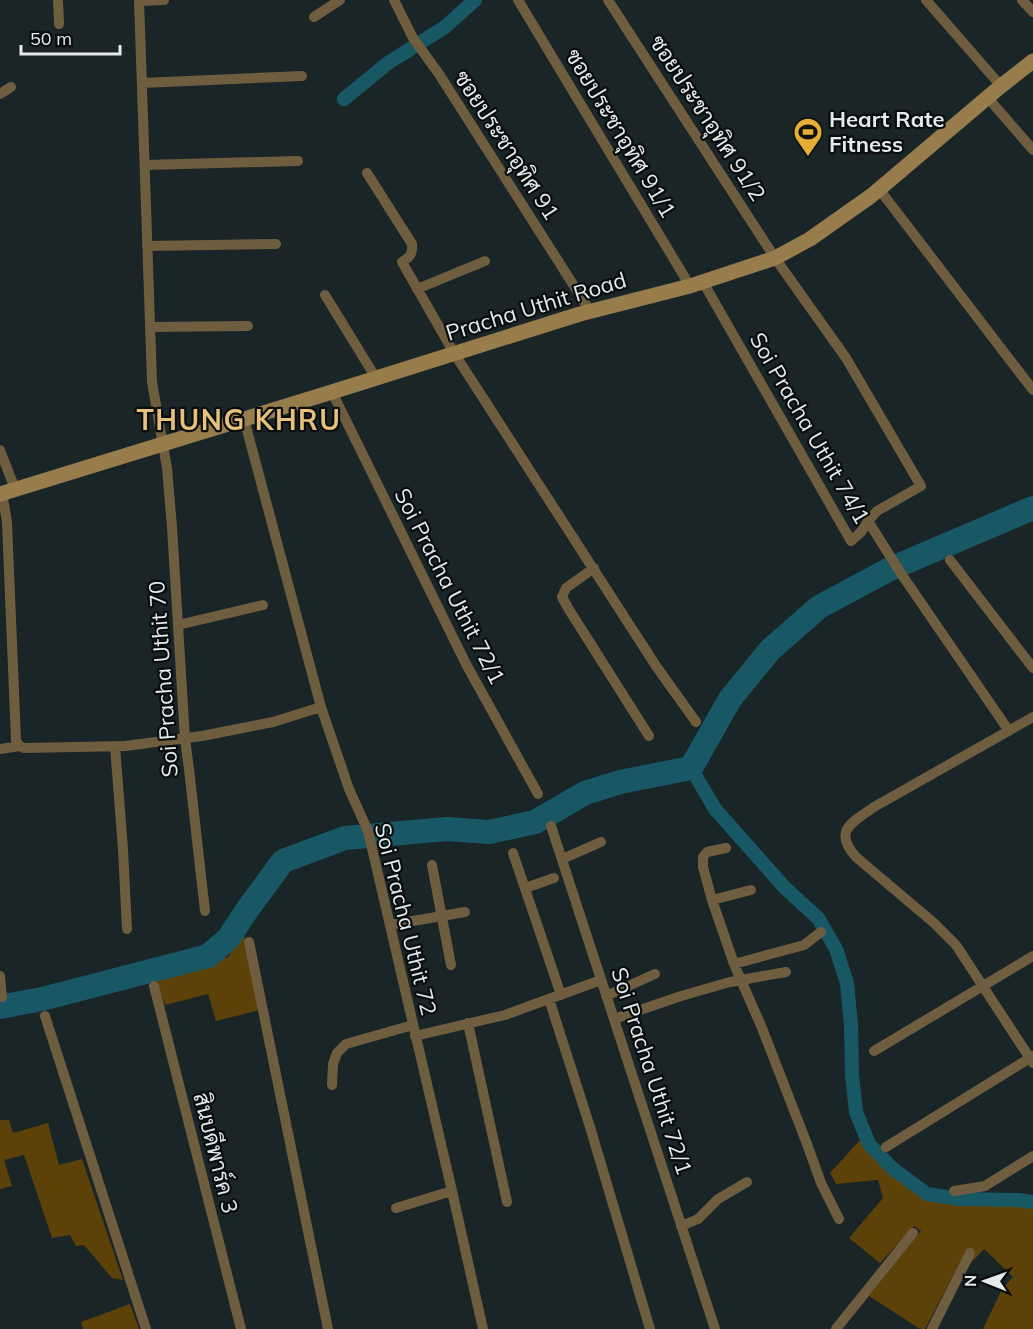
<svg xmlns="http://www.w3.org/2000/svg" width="1033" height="1329" font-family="Mulish,Sarabun,sans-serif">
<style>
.green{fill:#5c4208}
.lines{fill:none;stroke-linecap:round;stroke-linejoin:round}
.canal{stroke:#185865;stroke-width:14}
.river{stroke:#185865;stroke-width:24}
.minor{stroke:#6e5d3f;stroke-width:10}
.secondary{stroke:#987d4c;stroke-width:15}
.labels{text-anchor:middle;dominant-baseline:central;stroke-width:4.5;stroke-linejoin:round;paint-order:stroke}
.street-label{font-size:22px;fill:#e4ebec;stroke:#090d0e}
.poi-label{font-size:22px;font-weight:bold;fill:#e4ebec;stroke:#090d0e;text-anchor:start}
.district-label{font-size:28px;font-weight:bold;letter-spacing:1.5px;fill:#e7c079;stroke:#090d0e}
</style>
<rect width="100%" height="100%" fill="#1a2528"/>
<!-- green -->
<path class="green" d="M 244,933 L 260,1010 L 216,1021 L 208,994 L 165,1005 L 156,979 L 228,957 Z
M 0,1120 L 9,1120 L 13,1133 L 48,1123 L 59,1165 L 82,1159 L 123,1280 L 112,1278 L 84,1245 L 76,1246 L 70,1235 L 52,1238 L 24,1155 L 4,1160 L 12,1186 L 0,1189 Z
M 861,1139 L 876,1158 L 901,1181 L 926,1197 L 959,1202 L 1033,1205 L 1033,1329 L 983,1329 L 1002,1289 L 1013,1277 L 984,1249 L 969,1265 L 961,1260 L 925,1329 L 920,1329 L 869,1296 L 921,1231 L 914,1226 L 880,1263 L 849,1238 L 883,1198 L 878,1180 L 836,1184 L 830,1173 Z
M 130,1304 L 139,1329 L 83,1329 L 81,1322 Z"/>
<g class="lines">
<!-- canal -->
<path class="canal" d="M 344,99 L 388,63 L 445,27 L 475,0
M 691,768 L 715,809 L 785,888 L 818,918 L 836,949 L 847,983 L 851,1025 L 852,1075 L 856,1112 L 869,1144 L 892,1168 L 927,1194 L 959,1199 L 1019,1200 L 1033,1202"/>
<!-- river -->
<path class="river" d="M 0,1007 L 42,999 L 208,956 L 228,939 L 247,910 L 283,861 L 345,838 L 447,829 L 489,832 L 535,822 L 585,793 L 620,782 L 691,768 L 730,699 L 770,650 L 819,607 L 890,569 L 1033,508"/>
<!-- minor -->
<path class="minor" d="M 58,0 L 59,24
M 139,0 L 152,382 L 167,468 L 172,527 L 185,739 L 189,769 L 205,911
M 394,0 L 413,38 L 439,74 L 590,311
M 518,0 L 690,286
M 608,0 L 775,258 L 846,358 L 921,486 L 877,511 L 868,521
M 926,0 L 1001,86
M 1022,0 L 1033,12
M 139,1 L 164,0
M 314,17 L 340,0
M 142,83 L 302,76
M 0,94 L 11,87
M 988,98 L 1033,150
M 145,165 L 298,161
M 367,173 L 412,244 C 413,254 410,257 402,262 L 454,353 L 656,666 L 696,722
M 879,189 L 1033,390
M 147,246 L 276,244
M 703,282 L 851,541 L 861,532 L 868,521 L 902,575 L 1009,731
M 417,289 L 485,261
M 325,295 L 376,378
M 150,327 L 248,326
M 332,392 L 466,664 L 538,794
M 244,419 L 321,707 L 349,789 L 368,831 L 452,1191 L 483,1329
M 0,450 L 15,489
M 2,493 L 7,522 L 16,741 L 20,746 L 24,748 L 125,746 L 202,736 L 273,722 L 321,707
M 950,560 L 1033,668
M 594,568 L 566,588 L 562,597 L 568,608 L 649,736
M 178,625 L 263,605
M 1033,717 L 874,807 C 853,822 832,830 856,857 L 934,923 L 956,945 L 1033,1063
M 115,746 L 123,849 L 127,929
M 0,749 L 20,746
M 551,826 L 715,1329
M 726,848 L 707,852 L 703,857 L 703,867 L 712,900 L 734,964 L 762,1028 L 807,1144 L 821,1183 L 839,1219
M 513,853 L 561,995
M 562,859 L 601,842
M 432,865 L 451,965
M 525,888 L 554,878
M 712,900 L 751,890
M 390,925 L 465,912
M 249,942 L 328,1329
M 734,964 L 804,945 L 821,932
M 0,976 L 2,997
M 154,986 L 241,1329
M 606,996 L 655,974
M 549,999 L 590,1127 L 650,1329
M 45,1016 L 146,1329
M 614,1019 L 681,996 L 730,982 L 786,972
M 468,1023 L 507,1202
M 415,1036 L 505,1015 L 601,980
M 874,1051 L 1033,956
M 332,1085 L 333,1064 L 337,1053 L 346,1044 L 413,1025
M 886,1147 L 1033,1056
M 954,1191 L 985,1186 L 1033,1156
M 396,1208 L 452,1191
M 681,1226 L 698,1219 L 718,1199 L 747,1182
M 836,1329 L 913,1233
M 932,1329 L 970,1253"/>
<!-- secondary -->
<path class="secondary" d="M 0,494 L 335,391 L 580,314 L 690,286 L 775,258 L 810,239 L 871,196 L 1001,86 L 1033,61"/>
</g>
<!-- icons -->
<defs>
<g id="stadium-pin" transform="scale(1.5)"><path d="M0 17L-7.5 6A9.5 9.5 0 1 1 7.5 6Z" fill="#e5ad36" stroke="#090d0e"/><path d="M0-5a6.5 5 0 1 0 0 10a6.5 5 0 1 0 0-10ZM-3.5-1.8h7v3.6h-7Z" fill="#111"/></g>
</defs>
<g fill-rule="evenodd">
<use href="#stadium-pin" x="808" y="132"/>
</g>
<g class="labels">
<!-- street labels -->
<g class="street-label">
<text transform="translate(708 118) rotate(57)">ซอยประชาอุทิศ 91/2</text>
<text transform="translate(621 133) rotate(59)">ซอยประชาอุทิศ 91/1</text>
<text transform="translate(507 145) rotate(57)">ซอยประชาอุทิศ 91</text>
<text transform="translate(536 306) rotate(-17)">Pracha Uthit Road</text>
<text transform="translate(810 428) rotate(60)">Soi Pracha Uthit 74/1</text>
<text transform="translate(450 586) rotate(63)">Soi Pracha Uthit 72/1</text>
<text transform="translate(163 679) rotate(-94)">Soi Pracha Uthit 70</text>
<text transform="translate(406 919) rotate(76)">Soi Pracha Uthit 72</text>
<text transform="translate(652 1071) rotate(72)">Soi Pracha Uthit 72/1</text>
<text transform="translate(216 1153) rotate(76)">สินบดีพาร์ค 3</text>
</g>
<!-- poi labels -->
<g class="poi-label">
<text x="829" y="119">Heart Rate<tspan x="829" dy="25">Fitness</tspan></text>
</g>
<!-- district labels -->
<g class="district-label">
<text x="239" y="419">THUNG KHRU</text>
</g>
</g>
<!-- north arrow -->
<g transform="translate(985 1281) rotate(271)" stroke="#090d0e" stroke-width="4.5" paint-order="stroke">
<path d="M0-4.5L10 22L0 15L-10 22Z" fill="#e4ebec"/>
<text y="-9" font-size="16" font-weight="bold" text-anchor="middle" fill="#e4ebec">N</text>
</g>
<!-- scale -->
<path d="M21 45v9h99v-9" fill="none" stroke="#e4ebec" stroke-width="3"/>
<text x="30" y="45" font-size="18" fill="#e4ebec" stroke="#090d0e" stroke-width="4.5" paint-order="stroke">50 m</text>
</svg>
